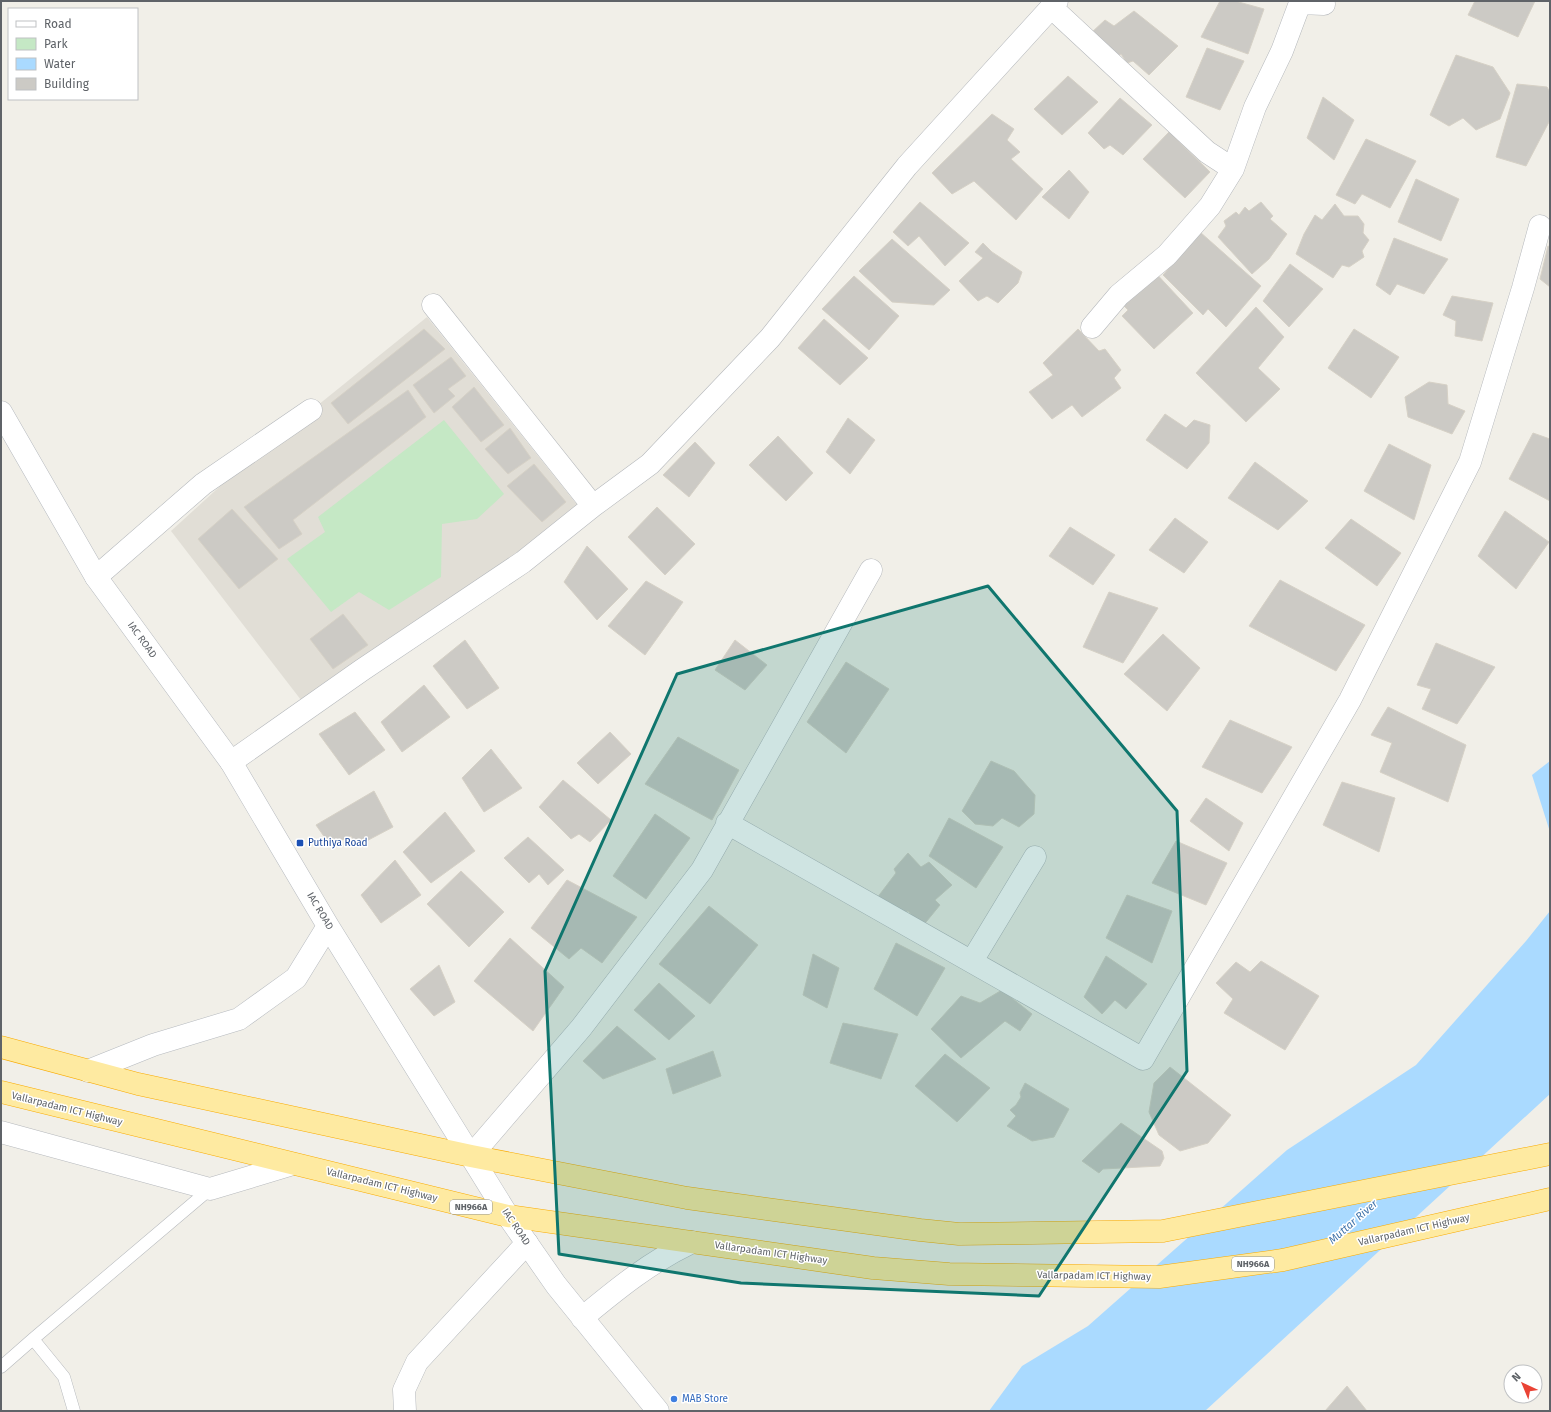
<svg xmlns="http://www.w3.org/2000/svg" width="1551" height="1412" font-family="'Fira Sans',sans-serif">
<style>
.education{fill:#e1ded6}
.green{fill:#c5e8c5}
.water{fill:#aadaff}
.building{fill:#cccac5;stroke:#d6d1c6}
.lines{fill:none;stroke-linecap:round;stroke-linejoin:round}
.service-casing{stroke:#b5b8bc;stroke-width:13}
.minor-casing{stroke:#b5b8bc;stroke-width:23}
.secondary-casing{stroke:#b6babf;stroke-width:23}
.trunk-casing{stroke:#f9ab00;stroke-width:23}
.service{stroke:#fff;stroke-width:12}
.minor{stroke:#fff;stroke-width:22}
.secondary{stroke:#fff;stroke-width:22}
.trunk{stroke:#feeaa1;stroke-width:22}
.marked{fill:#0f766e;fill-opacity:0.2;stroke:#0f766e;stroke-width:3;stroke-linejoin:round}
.transit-dot{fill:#1a4fb4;stroke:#fff;stroke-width:1.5}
.shop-dot{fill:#3f7fe0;stroke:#fff;stroke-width:1.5}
.labels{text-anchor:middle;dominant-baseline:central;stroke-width:3;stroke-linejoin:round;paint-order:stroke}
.shield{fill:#fff;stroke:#8f9295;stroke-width:1}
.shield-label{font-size:9px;font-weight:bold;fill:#5f6368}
.street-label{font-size:10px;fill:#5f6368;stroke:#fff}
.transit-label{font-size:10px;fill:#164399;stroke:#fff;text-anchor:start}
.shop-label{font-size:10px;fill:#366cbe;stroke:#fff;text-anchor:start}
.water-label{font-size:11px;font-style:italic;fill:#4174aa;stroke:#fff}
</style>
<rect width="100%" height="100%" fill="#f1efe8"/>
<!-- education -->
<path class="education" d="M 427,317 L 578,506 L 470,588 L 301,700 L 171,531 L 240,468 Z"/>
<!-- green -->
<path class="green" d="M 444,420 L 504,494 L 477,519 L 442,524 L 441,577 L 389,610 L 359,592 L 331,612 L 287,559 L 325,532 L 318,517 Z"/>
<!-- water -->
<path class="water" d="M 1550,761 L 1550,832 L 1532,775 Z
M 1550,911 L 1550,1094 L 1205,1411 L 989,1411 L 1022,1366 L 1088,1326 L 1287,1150 L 1416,1065 L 1526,941 Z"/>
<!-- building -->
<path class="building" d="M 1220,1 L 1235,1 L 1264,9 L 1248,54 L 1201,37 Z
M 1475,1 L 1535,1 L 1518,37 L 1468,15 Z
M 1134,11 L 1178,46 L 1149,75 L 1133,61 L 1127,63 L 1121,54 L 1116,57 L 1091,33 L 1105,20 L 1114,26 Z
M 1207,48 L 1244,61 L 1220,110 L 1186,97 Z
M 1456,55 L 1493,67 L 1510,93 L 1500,119 L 1476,130 L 1463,118 L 1449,126 L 1430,115 Z
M 1068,76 L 1098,102 L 1062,135 L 1034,109 Z
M 1517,84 L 1547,87 L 1550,92 L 1550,120 L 1526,166 L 1496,157 Z
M 1323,97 L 1354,120 L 1334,160 L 1307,138 Z
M 1120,98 L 1152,125 L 1123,155 L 1110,145 L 1104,149 L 1088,133 Z
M 992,114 L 1014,129 L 1007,140 L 1020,152 L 1011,159 L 1043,189 L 1016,220 L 974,181 L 952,194 L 932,173 Z
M 1169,132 L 1210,172 L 1185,198 L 1143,159 Z
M 1366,139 L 1416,161 L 1390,208 L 1362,194 L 1355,204 L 1336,195 Z
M 1069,170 L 1089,192 L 1069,219 L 1042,197 Z
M 1416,179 L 1459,199 L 1441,241 L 1398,222 Z
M 920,202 L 969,243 L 945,266 L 919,236 L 908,246 L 893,232 Z
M 1261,202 L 1273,216 L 1270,219 L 1287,234 L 1269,259 L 1252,274 L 1218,237 L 1226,226 L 1224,221 L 1236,212 L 1239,215 L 1245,207 L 1249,211 Z
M 1335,204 L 1344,216 L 1358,216 L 1364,224 L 1363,233 L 1369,240 L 1362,251 L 1364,257 L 1349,267 L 1342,265 L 1333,278 L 1296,254 L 1304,234 L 1315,215 L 1322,220 Z
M 1200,232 L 1261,286 L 1226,327 L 1208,309 L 1203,315 L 1163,275 Z
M 1394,238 L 1448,259 L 1424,294 L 1397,284 L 1390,295 L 1376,285 Z
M 892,239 L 950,290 L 934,305 L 892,302 L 859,271 Z
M 983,243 L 992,252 L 1022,272 L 1018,283 L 998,303 L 987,296 L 978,301 L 959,281 L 983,258 L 975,252 Z
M 1548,246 L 1550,247 L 1550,287 L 1540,279 Z
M 1290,264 L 1323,289 L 1289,327 L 1263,301 Z
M 1152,269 L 1193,313 L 1154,349 L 1122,316 L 1128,310 L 1120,302 Z
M 854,276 L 899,316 L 869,350 L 822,309 Z
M 1452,296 L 1493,303 L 1482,341 L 1455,336 L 1456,321 L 1443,315 Z
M 1256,307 L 1284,337 L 1258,368 L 1280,389 L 1246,422 L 1196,373 Z
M 824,319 L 868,358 L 840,385 L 798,348 Z
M 424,329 L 445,349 L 348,424 L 331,403 Z
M 1078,329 L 1099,351 L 1105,349 L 1121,370 L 1114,378 L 1121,388 L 1082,417 L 1072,405 L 1052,419 L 1029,392 L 1053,375 L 1043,363 Z
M 1354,329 L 1399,357 L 1371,398 L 1328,368 Z
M 451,357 L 466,376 L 448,389 L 455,396 L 434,413 L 413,385 Z
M 1429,382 L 1447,385 L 1448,404 L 1465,411 L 1452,434 L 1408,417 L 1405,397 Z
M 474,387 L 504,425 L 481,442 L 452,407 Z
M 408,390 L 426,417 L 293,520 L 302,534 L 279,549 L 244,507 Z
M 1165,414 L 1186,428 L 1194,420 L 1210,425 L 1209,443 L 1187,469 L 1146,440 Z
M 848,418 L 875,440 L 850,474 L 826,452 Z
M 510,428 L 531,458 L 508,474 L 485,449 Z
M 1533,433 L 1550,439 L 1550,501 L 1509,479 Z
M 778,436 L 813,473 L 786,501 L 749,465 Z
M 695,442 L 715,463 L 689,497 L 663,475 Z
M 1389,444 L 1431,465 L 1414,520 L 1364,491 Z
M 1255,462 L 1308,501 L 1278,530 L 1228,498 Z
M 534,464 L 566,502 L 542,522 L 507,486 Z
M 657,507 L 695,544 L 665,575 L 628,537 Z
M 232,509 L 278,559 L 239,589 L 198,539 Z
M 1505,511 L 1549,542 L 1516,589 L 1478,556 Z
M 1175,518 L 1208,542 L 1184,573 L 1149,550 Z
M 1351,519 L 1401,553 L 1377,586 L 1325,548 Z
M 1070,527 L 1115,555 L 1093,585 L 1049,556 Z
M 587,546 L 628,589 L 597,620 L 564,582 Z
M 1280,580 L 1365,625 L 1336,671 L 1249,626 Z
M 646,581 L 683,602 L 645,655 L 608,626 Z
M 1109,592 L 1158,608 L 1123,663 L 1083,647 Z
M 343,614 L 368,645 L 333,669 L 310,639 Z
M 1163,634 L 1200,668 L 1167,711 L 1124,674 Z
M 465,640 L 499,688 L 467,709 L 433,666 Z
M 735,640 L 767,665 L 745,690 L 715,670 Z
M 1436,643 L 1495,667 L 1457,724 L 1422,709 L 1431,689 L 1417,685 Z
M 846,662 L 889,689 L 846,753 L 807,722 Z
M 424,685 L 450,717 L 402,752 L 381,722 Z
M 1388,707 L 1466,745 L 1448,802 L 1380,772 L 1392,743 L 1371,735 Z
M 355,712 L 385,750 L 349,775 L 319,734 Z
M 1230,720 L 1292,747 L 1262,793 L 1202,767 Z
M 610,732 L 631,754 L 598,784 L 577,763 Z
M 678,737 L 739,770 L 712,820 L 645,784 Z
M 491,749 L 522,788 L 484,812 L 462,778 Z
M 991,761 L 1014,771 L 1035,795 L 1034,814 L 1019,827 L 1002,818 L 993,826 L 975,824 L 962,811 Z
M 563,780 L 611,820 L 590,842 L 579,834 L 571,839 L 539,807 Z
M 1342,782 L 1395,798 L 1379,852 L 1323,825 Z
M 374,791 L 393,827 L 357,846 L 351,836 L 330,845 L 316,825 Z
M 1206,798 L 1243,823 L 1229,851 L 1190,821 Z
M 445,812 L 475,851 L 431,883 L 403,852 Z
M 655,814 L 690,838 L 646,899 L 613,876 Z
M 949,818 L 1003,847 L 976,888 L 929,856 Z
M 528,837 L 564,870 L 548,885 L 539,874 L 529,883 L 504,858 Z
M 1176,841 L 1227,863 L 1206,905 L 1152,883 Z
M 908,853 L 921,867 L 929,862 L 952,885 L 935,900 L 940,905 L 922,927 L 908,911 L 899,915 L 877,898 L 896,873 L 894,869 Z
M 395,860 L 421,895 L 381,923 L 361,895 Z
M 461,871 L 504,912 L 469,947 L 427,904 Z
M 567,880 L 637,917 L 602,963 L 581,948 L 569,959 L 531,928 Z
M 1127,895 L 1172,911 L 1152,963 L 1106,938 Z
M 709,906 L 758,945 L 710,1004 L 659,964 Z
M 510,938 L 564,987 L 533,1031 L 474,981 Z
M 896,943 L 945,968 L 917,1016 L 874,989 Z
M 813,954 L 839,968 L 827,1008 L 803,995 Z
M 1106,956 L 1147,984 L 1126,1009 L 1115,1000 L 1102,1014 L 1084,997 Z
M 1261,961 L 1319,996 L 1285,1050 L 1224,1013 L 1233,999 L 1216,983 L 1236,962 L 1250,972 Z
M 439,965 L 455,1002 L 434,1016 L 410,989 Z
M 659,983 L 695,1016 L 669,1040 L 634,1010 Z
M 1002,990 L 1032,1014 L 1020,1031 L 1005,1021 L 961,1058 L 931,1029 L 961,996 L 980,1003 Z
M 843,1023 L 898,1034 L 881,1079 L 830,1063 Z
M 617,1026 L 656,1059 L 603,1079 L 583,1061 Z
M 713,1051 L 721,1076 L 673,1094 L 666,1069 Z
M 945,1054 L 990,1088 L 957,1122 L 915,1086 Z
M 1170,1067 L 1231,1115 L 1208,1143 L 1180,1151 L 1159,1135 L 1149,1112 L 1154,1083 Z
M 1025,1083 L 1069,1109 L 1054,1137 L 1032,1141 L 1007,1126 L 1016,1116 L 1010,1110 L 1016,1105 L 1021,1097 L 1020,1093 Z
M 1121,1123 L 1162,1151 L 1164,1158 L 1160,1166 L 1103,1169 L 1099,1173 L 1082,1161 Z
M 1347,1386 L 1367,1411 L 1325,1411 Z"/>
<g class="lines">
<!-- service casing -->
<g class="service-casing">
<path id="service" d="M 33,1339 L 64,1377 L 74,1411
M 1,1367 L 33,1339 L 210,1189"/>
</g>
<!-- minor casing -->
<g class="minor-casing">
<path id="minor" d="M 1051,7 L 1207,152 L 1233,169 L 1255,107 L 1282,51 L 1300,3 L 1324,4
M 433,305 L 593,506
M 1092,327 L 1119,295 L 1167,255 L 1210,206 L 1233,169
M 96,577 L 203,484 L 311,410
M 231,762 L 362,670 L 523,562 L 593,506 L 650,464 L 770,338 L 907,166 L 1057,1
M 727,823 L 1143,1059 L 1350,700 L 1470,462 L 1523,288 L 1540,226
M 972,961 L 1035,857
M 1,1132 L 210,1189 L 293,1164
M 471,1156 L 581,1028 L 702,870 L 871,570
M 405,1411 L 404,1390 L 417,1362 L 527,1243"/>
</g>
<!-- secondary casing -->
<g class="secondary-casing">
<path id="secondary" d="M 1,412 L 96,577 L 231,762 L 328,926 L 508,1216 L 556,1285 L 658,1411
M 88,1071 L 153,1045 L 239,1019 L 296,978 L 328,926
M 582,1318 C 617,1289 650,1262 692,1242"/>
</g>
<!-- trunk casing -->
<g class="trunk-casing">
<path id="trunk" d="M 1,1047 L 138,1084 L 471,1156 L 687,1198 L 920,1230 L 959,1234 L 1163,1231 L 1550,1154
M 1,1092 L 508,1216 L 873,1268 L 949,1274 L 1159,1277 L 1283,1260 L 1550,1199"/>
</g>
<!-- service -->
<use href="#service" class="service"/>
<!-- minor -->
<use href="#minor" class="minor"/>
<!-- secondary -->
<use href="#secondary" class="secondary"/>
<!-- trunk -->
<use href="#trunk" class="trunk"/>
</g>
<!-- marked area -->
<path class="marked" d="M 988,586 L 1177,811 L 1187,1071 L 1039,1296 L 741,1283 L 559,1254 L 545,971 L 677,674 Z"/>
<!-- markers -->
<rect class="transit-dot" x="296" y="839" width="8" height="8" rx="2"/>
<circle class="shop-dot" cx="674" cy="1399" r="4"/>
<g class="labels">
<!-- shield labels -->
<g class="shield">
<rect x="450" y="1200" width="42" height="14" rx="3"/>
<rect x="1232" y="1257" width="42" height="14" rx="3"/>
</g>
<g class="shield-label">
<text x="471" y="1207">NH966A</text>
<text x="1253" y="1264">NH966A</text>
</g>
<!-- street labels -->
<g class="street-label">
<text transform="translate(142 640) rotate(54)">IAC ROAD</text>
<text transform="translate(320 911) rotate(59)">IAC ROAD</text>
<text transform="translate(67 1109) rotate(14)">Vallarpadam ICT Highway</text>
<text transform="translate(382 1185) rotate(14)">Vallarpadam ICT Highway</text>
<text transform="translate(516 1227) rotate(56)">IAC ROAD</text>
<text transform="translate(1414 1230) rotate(-13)">Vallarpadam ICT Highway</text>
<text transform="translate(771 1253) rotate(8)">Vallarpadam ICT Highway</text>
<text transform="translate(1094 1276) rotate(1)">Vallarpadam ICT Highway</text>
</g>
<!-- transit labels -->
<g class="transit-label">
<text x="308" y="843">Puthiya Road</text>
</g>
<!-- shop labels -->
<g class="shop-label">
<text x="682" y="1399">MAB Store</text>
</g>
<!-- water labels -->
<g class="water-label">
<text transform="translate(1353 1222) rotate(-41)">Muttar River</text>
</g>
</g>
<!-- border -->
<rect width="1551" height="1412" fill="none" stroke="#5f6368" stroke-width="4"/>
<!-- legend -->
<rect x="8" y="8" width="130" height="92" fill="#ffffff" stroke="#bfc1c3"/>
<rect x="16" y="21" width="20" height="6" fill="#ffffff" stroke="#bfc1c3"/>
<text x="44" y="28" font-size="12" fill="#5f6368">Road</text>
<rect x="16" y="38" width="20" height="12" fill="#c5e8c5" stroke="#bfc1c3"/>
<text x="44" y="48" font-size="12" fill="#5f6368">Park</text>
<rect x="16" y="58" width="20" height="12" fill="#aadaff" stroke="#bfc1c3"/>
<text x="44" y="68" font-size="12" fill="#5f6368">Water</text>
<rect x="16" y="78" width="20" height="12" fill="#cccac5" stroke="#bfc1c3"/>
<text x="44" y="88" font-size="12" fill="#5f6368">Building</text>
<!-- north arrow -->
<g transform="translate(1523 1384) rotate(316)"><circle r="19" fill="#ffffff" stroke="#bfc1c3"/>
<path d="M0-3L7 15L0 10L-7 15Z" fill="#ea4335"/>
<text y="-6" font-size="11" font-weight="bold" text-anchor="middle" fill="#5f6368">N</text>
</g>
</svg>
